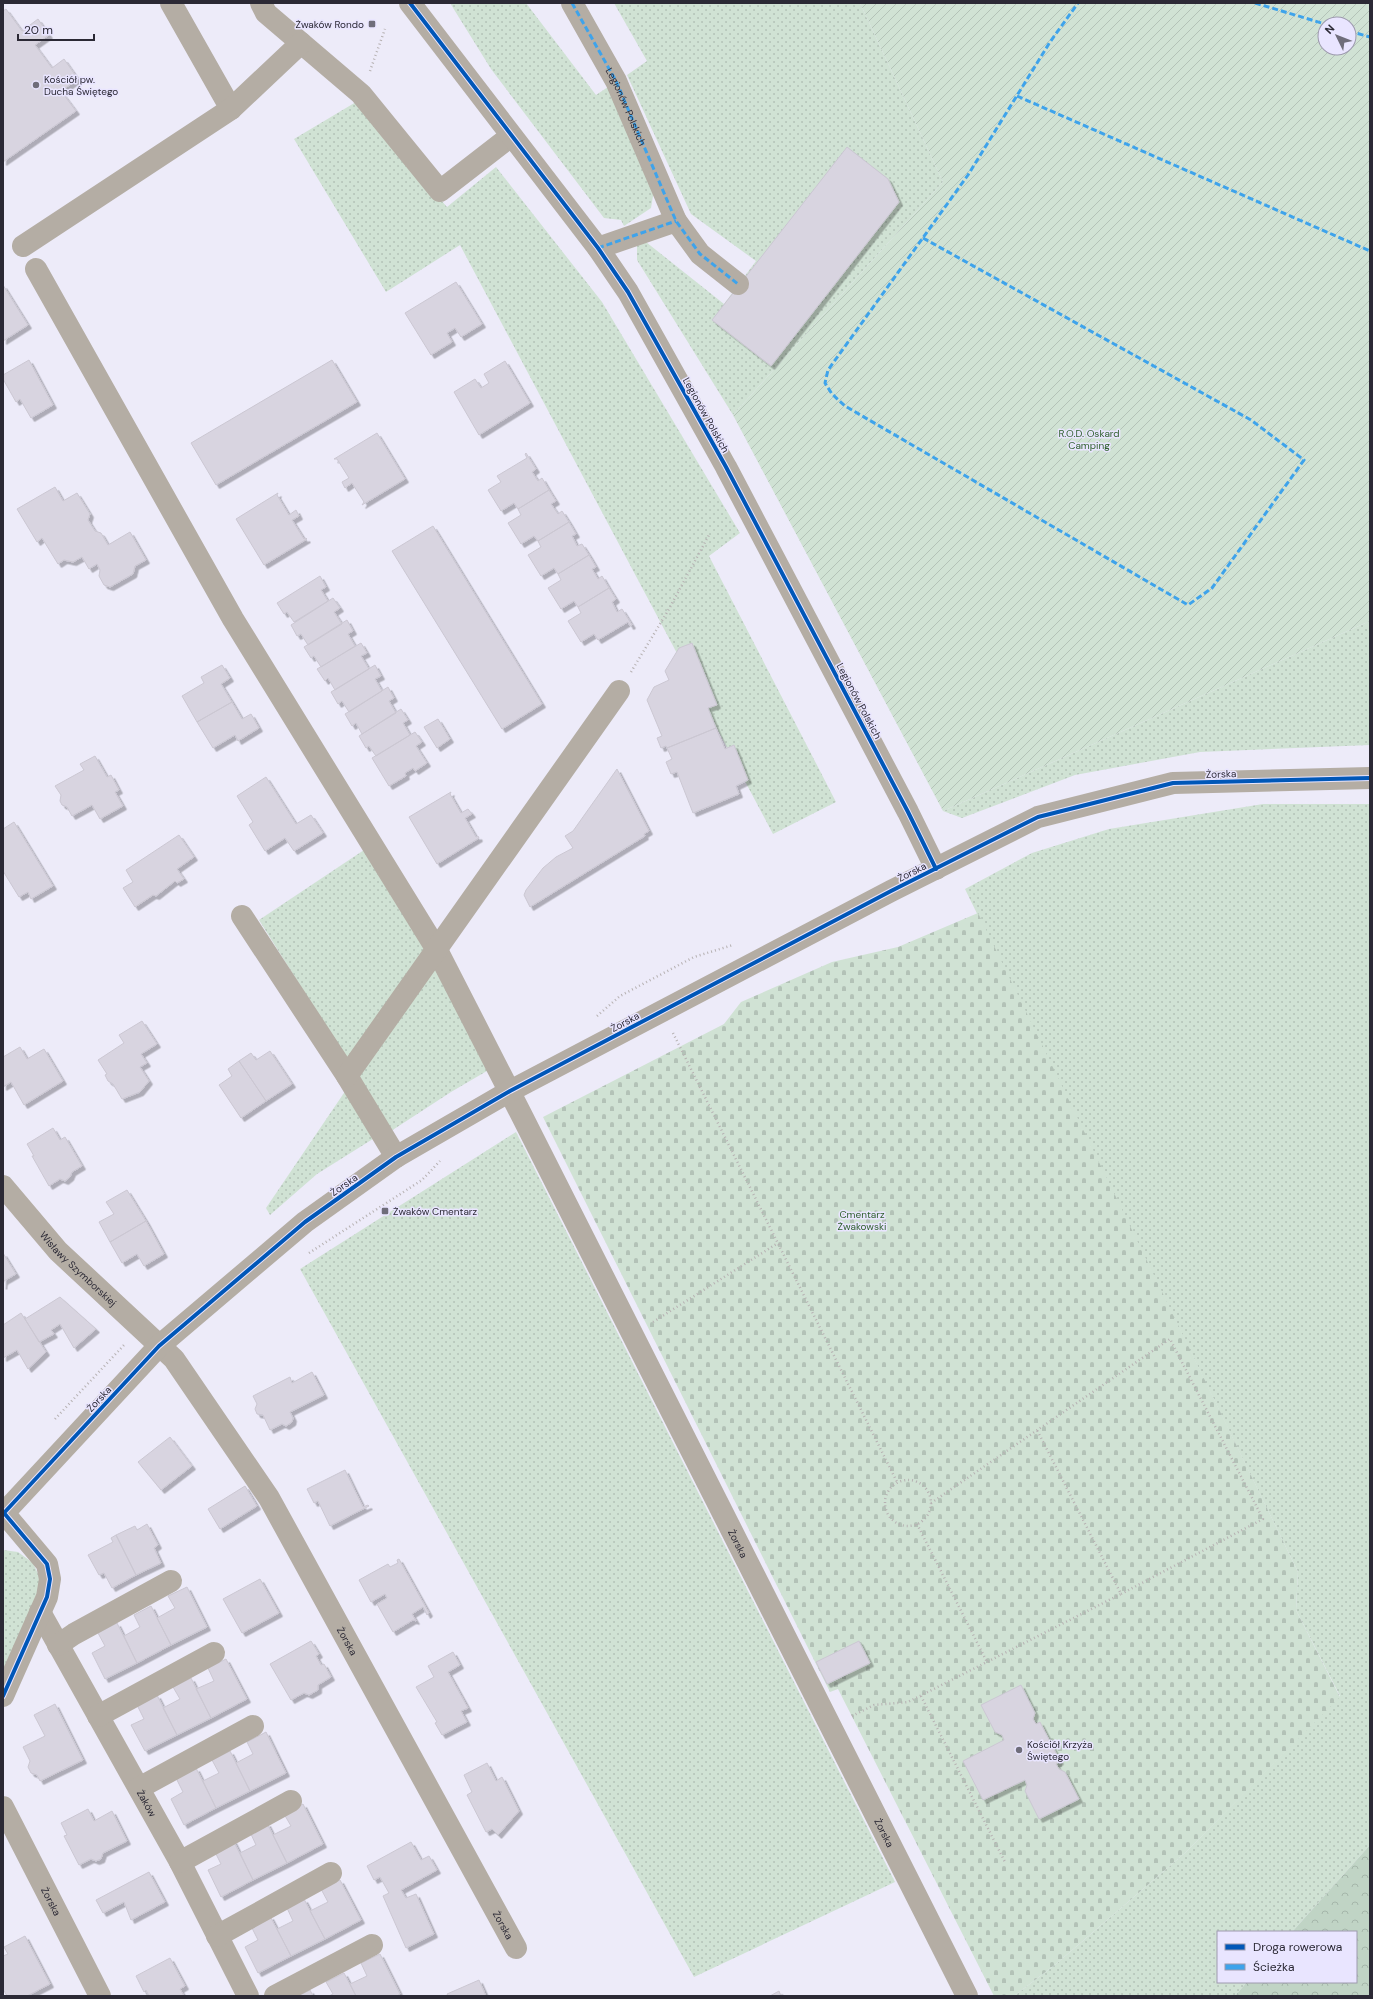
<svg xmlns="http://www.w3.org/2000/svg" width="1373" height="1999" font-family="'DM Sans',sans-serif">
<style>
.grass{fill:url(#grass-dots)}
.forest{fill:url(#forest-crowns)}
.cemetery{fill:url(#cemetery-stones)}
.garden{fill:url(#garden-furrows);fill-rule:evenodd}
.building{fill:#d8d4e0;stroke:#cbc7d2;filter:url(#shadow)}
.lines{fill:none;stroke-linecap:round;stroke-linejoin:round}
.path{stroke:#b6b1b2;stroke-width:2.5;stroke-dasharray:1 3;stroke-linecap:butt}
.minor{stroke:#b4ada4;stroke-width:22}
.quiet{stroke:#3ea3eb;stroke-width:3;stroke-dasharray:6 3;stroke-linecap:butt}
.cycleway-casing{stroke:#e9e5ff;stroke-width:6}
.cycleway{stroke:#0057b8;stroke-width:4}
.poi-dot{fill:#6f6d7a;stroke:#e9e5ff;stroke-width:1.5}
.labels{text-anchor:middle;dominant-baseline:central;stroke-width:3;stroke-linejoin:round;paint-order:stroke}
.poi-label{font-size:10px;fill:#2b2935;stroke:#e9e5ff;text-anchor:start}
.street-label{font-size:10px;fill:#2b2935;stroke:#e9e5ff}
.park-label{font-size:10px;fill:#2e5f2c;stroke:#e9e5ff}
</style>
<defs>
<pattern id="grass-dots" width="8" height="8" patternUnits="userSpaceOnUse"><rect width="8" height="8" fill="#d0e2d4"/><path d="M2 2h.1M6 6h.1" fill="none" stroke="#b3c2b7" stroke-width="1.8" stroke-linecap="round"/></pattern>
<pattern id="forest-crowns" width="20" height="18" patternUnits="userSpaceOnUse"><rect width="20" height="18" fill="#c0d4c5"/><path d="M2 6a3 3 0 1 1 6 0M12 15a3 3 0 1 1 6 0" fill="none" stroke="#a5b6aa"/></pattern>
<pattern id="cemetery-stones" width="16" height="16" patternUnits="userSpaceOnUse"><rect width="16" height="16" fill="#d0e2d4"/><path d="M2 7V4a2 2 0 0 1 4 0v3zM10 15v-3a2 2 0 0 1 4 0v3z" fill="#b3c2b7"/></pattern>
<pattern id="garden-furrows" width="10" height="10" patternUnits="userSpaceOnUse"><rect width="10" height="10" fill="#d0e2d4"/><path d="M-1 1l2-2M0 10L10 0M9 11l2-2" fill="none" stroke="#b3c2b7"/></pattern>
<filter id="shadow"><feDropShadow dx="3.5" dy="3.5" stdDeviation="0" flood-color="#0004"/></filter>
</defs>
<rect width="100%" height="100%" fill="#edebf9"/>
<!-- grass -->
<path class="grass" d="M 450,3 L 526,3 L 596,95 L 608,87 L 654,190 L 651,208 L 624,226 L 621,220 L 604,218 L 491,69 Z
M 614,3 L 860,3 L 943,182 L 733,415 L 637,260 L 637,246 L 646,242 L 724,304 L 756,261 L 691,214 L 627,75 L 647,61 Z
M 356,102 L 447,207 L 496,167 L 602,302 L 740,533 L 709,556 L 836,802 L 773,834 L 460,245 L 386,292 L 294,139 Z
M 1370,621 L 1370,745 L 1200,752 L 1075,775 L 962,818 L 943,811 Z
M 1263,804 L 1370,804 L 1370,1845 L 1292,1932 L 1218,1932 L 1218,1982 L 1247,1982 L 1235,1996 L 1014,1996 L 1056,1964 L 1186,1852 L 1340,1696 L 1296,1610 L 1298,1572 L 965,889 L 1032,853 L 1109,829 Z
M 364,850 L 426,950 L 347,1060 L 259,920 Z
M 436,964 L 492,1068 L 451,1092 L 388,1133 L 356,1076 Z
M 348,1087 L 376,1137 L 317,1174 L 270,1215 L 266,1208 Z
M 516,1132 L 895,1882 L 694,1977 L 300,1269 Z
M 3,1550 L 18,1552 L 33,1563 L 40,1578 L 36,1604 L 3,1676 Z"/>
<!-- forest -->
<path class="forest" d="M 1370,1845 L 1370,1996 L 1235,1996 L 1247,1982 L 1356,1982 L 1356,1932 L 1292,1932 Z"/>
<!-- cemetery -->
<path class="cemetery" d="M 978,913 L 1298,1572 L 1296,1610 L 1340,1697 L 1186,1852 L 1056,1964 L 1014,1996 L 994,1996 L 838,1689 L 830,1692 L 543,1117 L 724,1024 L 741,1002 L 832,962 L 898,947 Z"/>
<!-- garden -->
<path class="garden" d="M 860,3 L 1370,3 L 1370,621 L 943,811 L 733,415 L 943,182 ZM 1325,24 L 1349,24 L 1349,48 L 1325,48 Z"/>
<!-- building -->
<path class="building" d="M 6,9 L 22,31 L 38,19 L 49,35 L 35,45 L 52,68 L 64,59 L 78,79 L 61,91 L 76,111 L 3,162 L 3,11 Z
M 847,147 L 888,179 L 899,202 L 771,366 L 712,320 Z
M 456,282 L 482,324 L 461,337 L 455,328 L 447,333 L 452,342 L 431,355 L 405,313 Z
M 3,285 L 28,325 L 3,341 Z
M 29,360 L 53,405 L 31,418 L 20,399 L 16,402 L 3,379 L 3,375 Z
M 332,360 L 357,402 L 216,485 L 191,443 Z
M 505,361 L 530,403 L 479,435 L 454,392 L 475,379 L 481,388 L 489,383 L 484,374 Z
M 377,433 L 405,479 L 362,505 L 364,502 L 352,483 L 345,488 L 342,482 L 349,478 L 337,459 L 334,459 Z
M 526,453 L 536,469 L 532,472 L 538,481 L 542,478 L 549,490 L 518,509 L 514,503 L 501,511 L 488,490 L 501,482 L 497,476 L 527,458 L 525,454 Z
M 55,487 L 63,501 L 77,493 L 90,514 L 88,520 L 95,531 L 101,533 L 108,545 L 130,532 L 146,560 L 135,566 L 133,574 L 110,587 L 104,585 L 99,576 L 100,570 L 97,564 L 89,569 L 82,557 L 73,562 L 64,560 L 58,564 L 42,538 L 37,542 L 17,509 Z
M 549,490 L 556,501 L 551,504 L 558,514 L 562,511 L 569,522 L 538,541 L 534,536 L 521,544 L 508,523 L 521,515 L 518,509 Z
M 278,493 L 277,495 L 289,515 L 296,510 L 299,516 L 292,520 L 304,539 L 306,538 L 307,539 L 264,565 L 236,519 Z
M 569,522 L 576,534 L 572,536 L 577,546 L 582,544 L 589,555 L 558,574 L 554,568 L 541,576 L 528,555 L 541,547 L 538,541 Z
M 433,526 L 542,704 L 502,729 L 392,551 Z
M 589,555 L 596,567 L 592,569 L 598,579 L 602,576 L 609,588 L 578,607 L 574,601 L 561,609 L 548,588 L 561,580 L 558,574 Z
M 320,576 L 326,587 L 321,590 L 328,601 L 294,622 L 287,612 L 284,614 L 277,603 Z
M 609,588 L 616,599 L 612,602 L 617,612 L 622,609 L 632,625 L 630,626 L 628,622 L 598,640 L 594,634 L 581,642 L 568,621 L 581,613 L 578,607 Z
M 333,598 L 340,608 L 334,612 L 342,624 L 308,645 L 301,634 L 297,636 L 291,625 Z
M 347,620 L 353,631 L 348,634 L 355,646 L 321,667 L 314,656 L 311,658 L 304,647 Z
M 361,643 L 367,653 L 361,656 L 369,669 L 335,690 L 328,678 L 325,681 L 317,669 Z
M 692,643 L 717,705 L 708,708 L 716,728 L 667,748 L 666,746 L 661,748 L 657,738 L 662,736 L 647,700 L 654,687 L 669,680 L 665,671 L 679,648 Z
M 222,665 L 230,678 L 221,684 L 232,702 L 197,722 L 182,696 L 204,683 L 201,677 Z
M 375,665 L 381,676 L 375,679 L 382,691 L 349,712 L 342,701 L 338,704 L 331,692 Z
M 388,687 L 394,698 L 389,701 L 396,713 L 362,734 L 356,723 L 352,726 L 345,714 Z
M 232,702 L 242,719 L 251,714 L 259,728 L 238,741 L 235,735 L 213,748 L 197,722 Z
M 401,709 L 408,720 L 403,723 L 410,735 L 376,756 L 369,746 L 366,748 L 359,736 Z
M 438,719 L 450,739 L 437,748 L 424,727 Z
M 716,728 L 725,749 L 734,745 L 748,780 L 736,786 L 739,794 L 693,813 L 677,772 L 671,774 L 666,762 L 672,759 L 667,748 Z
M 415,732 L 422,742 L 416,746 L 427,763 L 415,771 L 413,768 L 405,773 L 406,776 L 389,786 L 372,758 Z
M 95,756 L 107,777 L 111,775 L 119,790 L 115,792 L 123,806 L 100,819 L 92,805 L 72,816 L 67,807 L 62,805 L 60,801 L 61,795 L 55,786 L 84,770 L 80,764 Z
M 617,769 L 649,831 L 644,834 L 645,836 L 530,907 L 524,895 L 526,890 L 543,868 L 556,857 L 573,848 L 565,836 L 573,831 Z
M 266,777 L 296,824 L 311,815 L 323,833 L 294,851 L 285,838 L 265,851 L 249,825 L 253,822 L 237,796 Z
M 451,792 L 450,794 L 461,813 L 468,809 L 472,814 L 465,818 L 476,837 L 478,836 L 479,838 L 437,864 L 409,817 Z
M 14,822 L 53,886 L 31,899 L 28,892 L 19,897 L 3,871 L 3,829 Z
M 179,835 L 194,857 L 177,869 L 184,879 L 177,883 L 175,881 L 156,896 L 153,895 L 135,907 L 123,888 L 133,882 L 126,870 Z
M 142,1021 L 157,1044 L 141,1054 L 147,1063 L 140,1067 L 149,1081 L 140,1092 L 122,1099 L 113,1084 L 108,1081 L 105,1075 L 107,1074 L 98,1060 L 124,1043 L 119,1035 Z
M 20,1047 L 27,1059 L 44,1049 L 63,1081 L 24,1105 L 11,1082 L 3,1087 L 3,1057 Z
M 270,1051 L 292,1084 L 266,1101 L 239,1061 L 251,1053 L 256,1060 Z
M 239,1061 L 266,1101 L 241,1118 L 219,1085 L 232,1076 L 228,1069 Z
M 53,1128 L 60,1140 L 65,1137 L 82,1166 L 72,1172 L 70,1177 L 65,1181 L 60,1179 L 49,1186 L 32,1156 L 34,1156 L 27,1144 Z
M 127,1190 L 146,1221 L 110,1242 L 99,1222 L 114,1214 L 106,1202 Z
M 146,1221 L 164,1254 L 144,1266 L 137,1254 L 122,1263 L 110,1242 Z
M 3,1253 L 16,1274 L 4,1281 L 3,1286 Z
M 60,1297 L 96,1329 L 74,1348 L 60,1324 L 51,1330 L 54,1334 L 39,1342 L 25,1319 Z
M 21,1313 L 46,1352 L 28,1369 L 17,1350 L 3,1358 L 3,1325 Z
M 312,1372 L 324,1395 L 290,1412 L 293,1418 L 292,1422 L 286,1426 L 282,1424 L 270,1430 L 263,1415 L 257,1414 L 255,1409 L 257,1404 L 253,1396 L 290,1377 L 292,1383 Z
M 170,1437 L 192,1466 L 161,1490 L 138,1462 Z
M 345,1470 L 363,1507 L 368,1505 L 369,1506 L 330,1526 L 318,1501 L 314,1503 L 307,1489 Z
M 245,1486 L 257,1506 L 220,1529 L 208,1509 Z
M 147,1524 L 158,1545 L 154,1548 L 161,1563 L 136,1575 L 116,1535 L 135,1526 L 137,1530 Z
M 116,1535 L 136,1575 L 112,1588 L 104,1573 L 99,1575 L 88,1555 L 113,1542 L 111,1538 Z
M 399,1559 L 429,1613 L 427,1615 L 423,1607 L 412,1614 L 416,1621 L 413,1620 L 393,1632 L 377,1604 L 387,1598 L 385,1594 L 371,1602 L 359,1580 L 388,1564 L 390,1567 L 398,1563 L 397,1560 Z
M 260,1579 L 279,1613 L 242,1633 L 223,1599 Z
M 187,1587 L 207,1627 L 171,1645 L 157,1618 L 175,1608 L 168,1596 Z
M 151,1606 L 171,1645 L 137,1663 L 124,1636 L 140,1627 L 134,1615 Z
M 117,1623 L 137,1663 L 105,1679 L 92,1653 L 105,1646 L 98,1633 Z
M 311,1641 L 319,1654 L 316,1656 L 321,1665 L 324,1664 L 331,1677 L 318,1685 L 318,1690 L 309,1695 L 304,1693 L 291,1700 L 270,1664 Z
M 859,1641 L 870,1663 L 827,1684 L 816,1662 Z
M 453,1652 L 460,1665 L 448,1672 L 468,1708 L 461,1711 L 467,1722 L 442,1735 L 435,1723 L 437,1722 L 416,1687 L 434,1677 L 428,1666 Z
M 226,1659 L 247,1699 L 211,1718 L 196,1689 L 214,1681 L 208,1668 Z
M 191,1678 L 211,1718 L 177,1735 L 163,1708 L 180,1699 L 173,1687 Z
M 1021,1685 L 1035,1713 L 1033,1719 L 1036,1724 L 1040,1722 L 1060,1761 L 1056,1764 L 1059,1769 L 1065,1772 L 1079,1799 L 1039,1819 L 1025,1791 L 1027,1785 L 1025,1780 L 983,1800 L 963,1761 L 1004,1740 L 1002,1735 L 995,1732 L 981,1705 Z
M 157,1695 L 177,1735 L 145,1751 L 131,1725 L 144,1719 L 137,1705 Z
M 55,1704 L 83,1760 L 40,1781 L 37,1775 L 31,1773 L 28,1767 L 30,1761 L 23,1747 L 45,1736 L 34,1715 Z
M 266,1732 L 286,1773 L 250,1791 L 236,1763 L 253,1754 L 247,1742 Z
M 230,1751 L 250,1791 L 216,1808 L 203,1781 L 219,1773 L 212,1760 Z
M 487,1763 L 496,1781 L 502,1777 L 519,1811 L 498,1835 L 492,1829 L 486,1832 L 467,1795 L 472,1792 L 464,1775 Z
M 196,1768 L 216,1808 L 184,1825 L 171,1799 L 183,1792 L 176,1778 Z
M 303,1804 L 323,1844 L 287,1863 L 273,1835 L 291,1826 L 284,1814 Z
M 88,1809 L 94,1821 L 112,1811 L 127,1841 L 103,1853 L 101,1859 L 96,1861 L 91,1859 L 79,1865 L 64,1836 L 67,1835 L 61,1823 Z
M 267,1823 L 287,1863 L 253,1880 L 240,1853 L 256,1845 L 250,1832 Z
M 233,1840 L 253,1880 L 221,1897 L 208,1870 L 221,1864 L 214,1850 Z
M 411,1842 L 421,1860 L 429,1856 L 437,1870 L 401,1890 L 406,1898 L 416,1894 L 434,1934 L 406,1948 L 383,1896 L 389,1893 L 380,1877 L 374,1880 L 367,1866 Z
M 149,1872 L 165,1902 L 131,1920 L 124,1902 L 103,1913 L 96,1900 Z
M 340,1880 L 361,1920 L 325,1939 L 310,1911 L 328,1902 L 321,1889 Z
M 304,1899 L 325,1939 L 291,1956 L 277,1929 L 293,1921 L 287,1908 Z
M 270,1916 L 291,1956 L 258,1973 L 245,1947 L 258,1940 L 251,1926 Z
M 25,1936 L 50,1984 L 27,1996 L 7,1996 L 3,1989 L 3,1956 L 8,1954 L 4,1947 Z
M 380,1954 L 400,1994 L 397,1996 L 356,1996 L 350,1984 L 367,1976 L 361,1963 Z
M 170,1958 L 185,1986 L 180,1989 L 184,1996 L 149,1996 L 146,1990 L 144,1992 L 136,1976 Z
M 344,1973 L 356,1996 L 329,1996 L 333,1994 L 326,1982 Z
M 479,1980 L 486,1996 L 448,1996 L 447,1994 Z
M 310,1990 L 313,1996 L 298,1996 Z
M 779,1991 L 781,1996 L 770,1996 Z"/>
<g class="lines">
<!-- path -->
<path class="path" d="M 370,71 L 385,29
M 631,672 L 669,609 L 709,535
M 597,1016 L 620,996 L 694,957 L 733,945
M 673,1033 L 897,1482
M 309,1253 L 422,1180 L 440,1161
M 653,1322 L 778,1243
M 55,1419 L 124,1345
M885 1503a23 23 0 1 1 46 0a23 23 0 1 1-46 0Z
M 931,1503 L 1170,1339 L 1263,1519 L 1121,1594
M 917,1524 L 987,1662
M 921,1696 L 1005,1862
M 852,1716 L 874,1705 L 908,1702 L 1121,1594 L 1037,1430"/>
<!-- minor -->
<g class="minor">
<path d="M 171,3 L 231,109"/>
<path d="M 261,3 L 266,13 L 361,94 L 440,191 L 511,136"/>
<path d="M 410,3 L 598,248 L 628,292 L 726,467 L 908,812 L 936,869"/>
<path id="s1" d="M 572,3 L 616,81 L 676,221 L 700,254 L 738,284"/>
<path d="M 23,246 L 231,109 L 301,43"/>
<path d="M 598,248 L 676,221"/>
<path id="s2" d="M 36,269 L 233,619 L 437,950 L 521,1114 L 967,1996"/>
<path d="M 242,916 L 347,1076 L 396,1157"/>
<path d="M 347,1076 L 619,691"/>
<path id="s3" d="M 3,1186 L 58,1251 L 174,1359 L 269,1498 L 516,1948"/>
<path d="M 3,1514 L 159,1346 L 305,1222 L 396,1157 L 510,1091 L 891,891 L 1038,817 L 1173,783 L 1370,778"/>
<path id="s4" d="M 40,1612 L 180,1862 L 248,1996"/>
<path d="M 58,1645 L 74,1634 L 171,1581"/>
<path d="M 3,1696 L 47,1597 L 50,1579 L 47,1564 L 4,1513"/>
<path d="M 98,1716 L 214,1653"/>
<path d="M 139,1788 L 253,1726"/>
<path id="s5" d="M 3,1807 L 100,1996"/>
<path d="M 180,1862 L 291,1801"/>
<path d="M 217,1936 L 331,1873"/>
<path d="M 275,1996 L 372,1945"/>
</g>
<!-- quiet -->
<path class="quiet" d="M 572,3 L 616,81 L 676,221 L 700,254 L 738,284
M 1255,3 L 1325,24
M 1349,31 L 1370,37
M 1017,96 L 1370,251
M 923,238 L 1251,420 L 1304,460 L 1212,588 L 1188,605 L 845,406 L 832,394 L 825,383 L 828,370 L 968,175 L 1050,42 L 1078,3
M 598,248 L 676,221"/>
<!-- cycleway casing -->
<g class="cycleway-casing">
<path id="cycleway" d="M 410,3 L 598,248 L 628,292 L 726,467 L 908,812 L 936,869
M 3,1514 L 159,1346 L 305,1222 L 396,1157 L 510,1091 L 891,891 L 1038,817 L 1173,783 L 1370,778
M 3,1696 L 47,1597 L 50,1579 L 47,1564 L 4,1513"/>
</g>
<!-- cycleway -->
<use href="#cycleway" class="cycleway"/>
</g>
<!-- markers -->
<g class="poi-dot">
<rect x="368" y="20" width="8" height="8" rx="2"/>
<circle cx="36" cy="85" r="4"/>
<rect x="381" y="1207" width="8" height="8" rx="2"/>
<circle cx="1019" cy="1750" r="4"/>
</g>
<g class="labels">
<!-- poi labels -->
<g class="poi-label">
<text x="364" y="24" text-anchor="end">Żwaków Rondo</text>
<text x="44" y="79">Kościół pw.<tspan x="44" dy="12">Ducha Świętego</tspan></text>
<text x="393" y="1211">Żwaków Cmentarz</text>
<text x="1027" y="1744">Kościół Krzyża<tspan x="1027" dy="12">Świętego</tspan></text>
</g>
<!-- street labels -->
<g class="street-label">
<text stroke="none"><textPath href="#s1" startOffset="117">Legionów Polskich</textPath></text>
<text transform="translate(706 415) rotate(61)">Legionów Polskich</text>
<text transform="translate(859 701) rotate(62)">Legionów Polskich</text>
<text transform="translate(1221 774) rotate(-2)">Żorska</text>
<text transform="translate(912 872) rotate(-27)">Żorska</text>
<text transform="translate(625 1022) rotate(-28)">Żorska</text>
<text transform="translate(344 1185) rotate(-35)">Żorska</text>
<text stroke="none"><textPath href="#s3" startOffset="112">Wisławy Szymborskiej</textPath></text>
<text transform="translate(99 1399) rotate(-47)">Żorska</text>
<text stroke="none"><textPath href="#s2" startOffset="1456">Żorska</textPath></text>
<text stroke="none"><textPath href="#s3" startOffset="575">Żorska</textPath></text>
<text stroke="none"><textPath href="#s4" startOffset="219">Żaków</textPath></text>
<text stroke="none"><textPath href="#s2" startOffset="1780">Żorska</textPath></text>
<text stroke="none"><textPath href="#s5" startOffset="106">Żorska</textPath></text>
<text stroke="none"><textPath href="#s3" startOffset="899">Żorska</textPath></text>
</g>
<!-- park labels -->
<g class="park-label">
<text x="1089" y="433">R.O.D. Oskard<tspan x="1089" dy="12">Camping</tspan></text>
<text x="862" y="1214">Cmentarz<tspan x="862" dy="12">Żwakowski</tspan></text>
</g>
</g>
<!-- border -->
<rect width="1373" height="1999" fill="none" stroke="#2b2935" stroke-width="8"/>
<!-- legend -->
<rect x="1217" y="1931" width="140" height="52" fill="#e9e5ff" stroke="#9d9aae"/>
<rect x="1225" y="1944" width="20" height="6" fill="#0057b8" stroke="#9d9aae"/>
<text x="1253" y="1951" font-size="12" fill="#2b2935">Droga rowerowa</text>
<rect x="1225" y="1964" width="20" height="6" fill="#3ea3eb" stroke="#9d9aae"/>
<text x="1253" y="1971" font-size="12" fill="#2b2935">Ścieżka</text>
<!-- north arrow -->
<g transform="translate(1337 36) rotate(313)"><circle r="19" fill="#e9e5ff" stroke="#9d9aae"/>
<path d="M0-3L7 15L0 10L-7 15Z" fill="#6f6d7a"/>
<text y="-6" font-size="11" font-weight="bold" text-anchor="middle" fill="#2b2935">N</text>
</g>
<!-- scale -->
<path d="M18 34v6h76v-6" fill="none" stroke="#2b2935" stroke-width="2"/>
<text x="24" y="34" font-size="12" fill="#2b2935" stroke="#e9e5ff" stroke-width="3" paint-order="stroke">20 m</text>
</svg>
